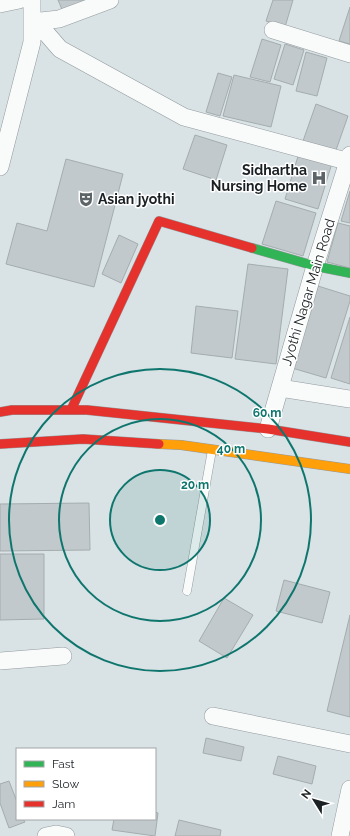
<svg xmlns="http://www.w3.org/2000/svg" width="350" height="836" font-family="Raleway,sans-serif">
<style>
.building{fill:#c1c9cc;stroke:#a4acae}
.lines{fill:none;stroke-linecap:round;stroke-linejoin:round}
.lane-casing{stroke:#939a9c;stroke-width:9}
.street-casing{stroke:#939a9c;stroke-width:18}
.fast-casing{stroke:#939a9c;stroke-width:10}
.slow-casing{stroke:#939a9c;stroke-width:10}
.jam-casing{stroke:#939a9c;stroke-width:10}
.lane{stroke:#f9fbfb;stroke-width:8}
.street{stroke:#f9fbfb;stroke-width:17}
.fast{stroke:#30b455;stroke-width:9}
.slow{stroke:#ff9f0a;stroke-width:9}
.jam{stroke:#e5322d;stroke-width:9}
.ring{fill:none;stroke:#0f766e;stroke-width:2}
.labels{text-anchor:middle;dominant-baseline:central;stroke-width:3;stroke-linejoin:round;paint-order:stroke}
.poi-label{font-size:14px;font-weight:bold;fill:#1a2023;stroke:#fff;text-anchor:end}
.street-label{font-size:14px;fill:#1a2023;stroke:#fff}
.centre{fill:#0f766e;stroke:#fff;stroke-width:2}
.ring-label{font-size:12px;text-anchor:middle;font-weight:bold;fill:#0f766e;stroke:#fff;stroke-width:3;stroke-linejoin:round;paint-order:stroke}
</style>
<rect width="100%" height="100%" fill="#d9e2e5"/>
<!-- building -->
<path class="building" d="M 58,0 L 98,0 L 64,14 Z
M 273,0 L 293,0 L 285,27 L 266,21 Z
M 350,7 L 350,44 L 339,41 Z
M 262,39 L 281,45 L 270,82 L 250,77 Z
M 285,44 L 304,50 L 293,85 L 274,79 Z
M 306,52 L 327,58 L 317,96 L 296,91 Z
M 218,73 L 232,77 L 220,116 L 206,112 Z
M 234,75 L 281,86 L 271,127 L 223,116 Z
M 316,104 L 348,116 L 335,153 L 303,141 Z
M 195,135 L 227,145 L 216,180 L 183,169 Z
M 299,153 L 332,163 L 318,209 L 285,199 Z
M 66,159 L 123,174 L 94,287 L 6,264 L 17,223 L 47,231 Z
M 350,191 L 350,223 L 341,221 Z
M 276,201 L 316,213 L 303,256 L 262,244 Z
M 338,223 L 350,226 L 350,268 L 327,262 Z
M 119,235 L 138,244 L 121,283 L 102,274 Z
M 248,264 L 288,269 L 276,364 L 235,359 Z
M 318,286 L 350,296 L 350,301 L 326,378 L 292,368 Z
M 196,306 L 238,311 L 232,358 L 191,353 Z
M 350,317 L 350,384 L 331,378 Z
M 89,503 L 90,550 L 0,551 L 0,504 Z
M 0,554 L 44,554 L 44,619 L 0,620 Z
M 284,580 L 330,592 L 322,623 L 276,611 Z
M 224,598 L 253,615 L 227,658 L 199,641 Z
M 350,615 L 350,717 L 327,711 Z
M 206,738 L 244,747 L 241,761 L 203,753 Z
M 278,756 L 316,766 L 312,784 L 273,774 Z
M 9,781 L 17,802 L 17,819 L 23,819 L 25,822 L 9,828 L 0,803 L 0,784 Z
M 155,812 L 158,813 L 155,836 L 112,830 L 114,819 L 155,819 Z
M 179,820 L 221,830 L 220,836 L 175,836 Z"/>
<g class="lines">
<!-- lane casing -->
<g class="lane-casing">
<path id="lane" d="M 187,591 L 212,450"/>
</g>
<!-- street casing -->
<g class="street-casing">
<path id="street" d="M 0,4 L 19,0
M 32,22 L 47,34 L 60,49 L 184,117 L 350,162
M 32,22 L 59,19 L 110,0
M 273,30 L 350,54
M 0,167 L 32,42 L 32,0
M 280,388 L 350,399
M 268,429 L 315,266 L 350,155
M 0,661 L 63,656
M 213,716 L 350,744
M 46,836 L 56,834 L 66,836
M 340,836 L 350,789"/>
</g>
<!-- fast casing -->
<g class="fast-casing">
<path id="fast" d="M 252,248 L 315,266 L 350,273"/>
</g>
<!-- slow casing -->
<g class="slow-casing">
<path id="slow" d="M 159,444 L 181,445 L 350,469"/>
</g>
<!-- jam casing -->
<g class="jam-casing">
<path id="jam" d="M 71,410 L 159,221 L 252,248
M 0,412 L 12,410 L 87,410 L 268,429 L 350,442
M 0,444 L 83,439 L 159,444"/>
</g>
<!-- lane -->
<use href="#lane" class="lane"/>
<!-- street -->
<use href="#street" class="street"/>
<!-- fast -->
<use href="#fast" class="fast"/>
<!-- slow -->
<use href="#slow" class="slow"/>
<!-- jam -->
<use href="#jam" class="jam"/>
</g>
<!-- distance rings -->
<circle cx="160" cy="520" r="50" fill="#0f766e" fill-opacity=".12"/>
<g class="ring">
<circle cx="160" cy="520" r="50"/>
<circle cx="160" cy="520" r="101"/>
<circle cx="160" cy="520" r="151"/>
</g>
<!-- icons -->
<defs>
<g id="hospital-bare" transform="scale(1.2)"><path d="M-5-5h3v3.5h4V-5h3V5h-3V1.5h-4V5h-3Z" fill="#5d6467" stroke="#fff" stroke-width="2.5" paint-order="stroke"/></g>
<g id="theatre-bare" transform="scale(1.2)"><path d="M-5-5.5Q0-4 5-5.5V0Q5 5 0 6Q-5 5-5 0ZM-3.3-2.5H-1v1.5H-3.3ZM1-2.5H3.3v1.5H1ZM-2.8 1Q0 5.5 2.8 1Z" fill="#5d6467" stroke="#fff" stroke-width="2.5" paint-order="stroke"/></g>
</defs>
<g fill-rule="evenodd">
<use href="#hospital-bare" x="319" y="178"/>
<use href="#theatre-bare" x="86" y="199"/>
</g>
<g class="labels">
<!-- poi labels -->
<g class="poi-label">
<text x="307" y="170">Sidhartha<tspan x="307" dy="16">Nursing Home</tspan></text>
<text x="98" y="199" text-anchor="start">Asian jyothi</text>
</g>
<!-- street labels -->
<g class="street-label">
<text transform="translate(308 292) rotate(-73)">Jyothi Nagar Main Road</text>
</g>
</g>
<circle cx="160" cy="520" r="6" class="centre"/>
<g class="ring-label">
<text x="267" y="417">60 m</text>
<text x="231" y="453">40 m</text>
<text x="195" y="489">20 m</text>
</g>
<!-- legend -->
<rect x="16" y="748" width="140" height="72" fill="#ffffff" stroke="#a3a6a7"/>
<rect x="24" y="761" width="20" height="6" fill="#30b455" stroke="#a3a6a7"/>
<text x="52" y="768" font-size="12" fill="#1a2023">Fast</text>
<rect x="24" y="781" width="20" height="6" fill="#ff9f0a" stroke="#a3a6a7"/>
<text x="52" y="788" font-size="12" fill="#1a2023">Slow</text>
<rect x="24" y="801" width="20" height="6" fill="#e5322d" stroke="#a3a6a7"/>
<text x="52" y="808" font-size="12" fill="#1a2023">Jam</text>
<!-- north arrow -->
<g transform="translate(314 800) rotate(307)" stroke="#ffffff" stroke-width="3" paint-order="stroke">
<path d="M0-3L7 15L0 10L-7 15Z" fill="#1a2023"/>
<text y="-6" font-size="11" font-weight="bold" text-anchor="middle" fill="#1a2023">N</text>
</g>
</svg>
